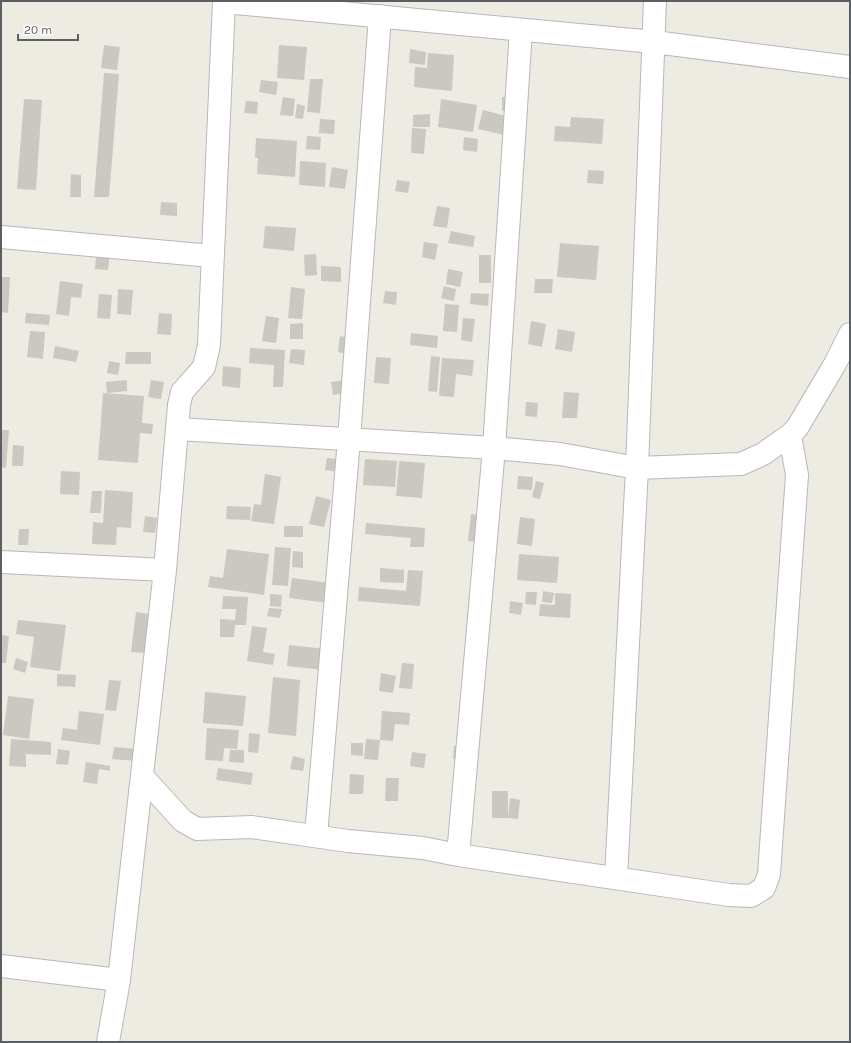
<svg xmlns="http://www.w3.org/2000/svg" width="851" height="1043" font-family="Karla,sans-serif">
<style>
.building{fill:#cbc7c1}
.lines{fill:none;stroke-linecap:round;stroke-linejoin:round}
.minor-casing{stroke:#b5b8bd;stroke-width:24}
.minor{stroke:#fff;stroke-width:22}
</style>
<rect width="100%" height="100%" fill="#eeebe2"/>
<!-- building -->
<path class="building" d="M 104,45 L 120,47 L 117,70 L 101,68 Z
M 279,45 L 307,47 L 304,80 L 277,78 Z
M 410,49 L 426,52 L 425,65 L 409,63 Z
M 428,53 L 454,55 L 452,91 L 414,87 L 415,67 L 427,68 Z
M 104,73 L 119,74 L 109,197 L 94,197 Z
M 310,79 L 323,79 L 320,113 L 307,112 Z
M 261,80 L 278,82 L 276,95 L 259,92 Z
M 283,97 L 295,99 L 293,116 L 280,115 Z
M 502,97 L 519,98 L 518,111 L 502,111 Z
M 24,99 L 42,100 L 36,190 L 17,189 Z
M 441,99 L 477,105 L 473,132 L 438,127 Z
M 246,101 L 258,102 L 257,114 L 244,113 Z
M 297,104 L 305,106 L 303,119 L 295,118 Z
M 483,110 L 514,118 L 509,136 L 478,129 Z
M 430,114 L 430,127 L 413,127 L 413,115 Z
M 571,117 L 604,119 L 602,144 L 554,141 L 555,126 L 570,127 Z
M 320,119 L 335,120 L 334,134 L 319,133 Z
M 412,128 L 426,129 L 424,154 L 411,153 Z
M 307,136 L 321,137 L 320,150 L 306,149 Z
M 464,137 L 478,139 L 477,152 L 463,150 Z
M 256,138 L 297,141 L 295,177 L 257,174 L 258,158 L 255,158 Z
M 300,161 L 326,163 L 325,187 L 299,185 Z
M 332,167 L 348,170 L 345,189 L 329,187 Z
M 588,170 L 604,171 L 603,184 L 587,183 Z
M 71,174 L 81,175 L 81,197 L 70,197 Z
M 397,180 L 410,182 L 408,193 L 395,191 Z
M 161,202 L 177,203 L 177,216 L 160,215 Z
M 437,206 L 450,208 L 447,228 L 433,226 Z
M 265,226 L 296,228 L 294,251 L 263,248 Z
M 451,231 L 475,236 L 473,247 L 448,243 Z
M 424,242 L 438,244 L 435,260 L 422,257 Z
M 560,243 L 599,246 L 596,280 L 557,277 Z
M 97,244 L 111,245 L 108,270 L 95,269 Z
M 316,254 L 317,275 L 305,276 L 304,255 Z
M 479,255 L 491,255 L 491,283 L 479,283 Z
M 321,266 L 341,267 L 341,282 L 321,281 Z
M 448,269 L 463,272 L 460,287 L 446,284 Z
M 1,277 L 10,277 L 8,313 L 1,312 Z
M 535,279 L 553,279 L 552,293 L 534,293 Z
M 60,281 L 83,284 L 81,298 L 71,297 L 69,316 L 56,314 Z
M 444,286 L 456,289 L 454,301 L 441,298 Z
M 291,287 L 305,289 L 302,319 L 288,318 Z
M 118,289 L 133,290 L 131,315 L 117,314 Z
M 385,291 L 397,292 L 396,305 L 383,303 Z
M 471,293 L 489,294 L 488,306 L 470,304 Z
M 99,294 L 112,295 L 110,319 L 97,318 Z
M 445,304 L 459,305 L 457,332 L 443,331 Z
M 26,313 L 50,315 L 49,325 L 25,323 Z
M 159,313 L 172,314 L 171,335 L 157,334 Z
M 266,316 L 279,318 L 276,343 L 262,341 Z
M 463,318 L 475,319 L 472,342 L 461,340 Z
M 531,321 L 546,324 L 542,347 L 528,344 Z
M 303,323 L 303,339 L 290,339 L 290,324 Z
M 558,329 L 575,332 L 572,352 L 555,349 Z
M 30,331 L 45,332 L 43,359 L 27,357 Z
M 411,333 L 438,336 L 437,348 L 410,345 Z
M 340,336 L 350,338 L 347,354 L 338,352 Z
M 55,346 L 79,351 L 76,362 L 53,358 Z
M 250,348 L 285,350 L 283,387 L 273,387 L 274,365 L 249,363 Z
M 291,349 L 305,350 L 304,365 L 289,363 Z
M 126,352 L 151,352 L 151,364 L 125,364 Z
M 431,356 L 440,357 L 437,392 L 428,391 Z
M 376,357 L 391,358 L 389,384 L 374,383 Z
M 442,358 L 474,360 L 472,376 L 456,374 L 454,397 L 439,396 Z
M 109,361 L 120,363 L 118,375 L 107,373 Z
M 223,366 L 241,368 L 240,388 L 222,386 Z
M 127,380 L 127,391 L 107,393 L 106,382 Z
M 151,380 L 164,382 L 161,399 L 148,397 Z
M 345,380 L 347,393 L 333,395 L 331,382 Z
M 564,392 L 579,393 L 577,418 L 562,418 Z
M 103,393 L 144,396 L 142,423 L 153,424 L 152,434 L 140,433 L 138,463 L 98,460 Z
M 526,402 L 538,403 L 537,417 L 525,416 Z
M 1,430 L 9,430 L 6,468 L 1,467 Z
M 13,445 L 24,446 L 23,466 L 12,466 Z
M 327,458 L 340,459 L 338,472 L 325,470 Z
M 365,459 L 397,461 L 395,487 L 363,485 Z
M 399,461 L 425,463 L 422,498 L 396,496 Z
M 61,471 L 80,472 L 79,495 L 60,494 Z
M 265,474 L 281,477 L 274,524 L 251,521 L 254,504 L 261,505 Z
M 518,476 L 533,477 L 532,490 L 517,489 Z
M 536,481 L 544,483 L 540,499 L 532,497 Z
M 105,490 L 133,492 L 131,528 L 117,527 L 116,545 L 92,544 L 93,522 L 103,523 Z
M 92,491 L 102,491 L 101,513 L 90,513 Z
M 316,496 L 331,500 L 324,527 L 309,524 Z
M 227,506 L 251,507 L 250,520 L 226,519 Z
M 471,514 L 486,516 L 484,543 L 468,541 Z
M 145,516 L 157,518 L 155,533 L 143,532 Z
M 520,517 L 535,519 L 532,546 L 517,544 Z
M 366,523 L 425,528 L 424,547 L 410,547 L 411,538 L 365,534 Z
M 284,526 L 303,526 L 303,537 L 284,537 Z
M 19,529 L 29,529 L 28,545 L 18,545 Z
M 275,547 L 291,548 L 288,586 L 272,585 Z
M 227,549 L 269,554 L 264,595 L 208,587 L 210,576 L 223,578 Z
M 293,551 L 303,552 L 303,568 L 292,567 Z
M 519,554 L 559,557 L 557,583 L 517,580 Z
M 380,568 L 404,570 L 404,583 L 380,582 Z
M 408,570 L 423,571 L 420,606 L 358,601 L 359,587 L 406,591 Z
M 292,578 L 330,583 L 328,603 L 289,598 Z
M 543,591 L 554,593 L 552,603 L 542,602 Z
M 526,592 L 537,592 L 536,605 L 525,604 Z
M 555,593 L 571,594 L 570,618 L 539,616 L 540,604 L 555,605 Z
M 270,594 L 282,595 L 281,607 L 270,606 Z
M 223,596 L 248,597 L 246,625 L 235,625 L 234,637 L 220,637 L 220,619 L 235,620 L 236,609 L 222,609 Z
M 510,601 L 523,603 L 521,615 L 509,613 Z
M 269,608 L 282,609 L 280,618 L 267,616 Z
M 136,612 L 149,614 L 145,653 L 131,652 Z
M 18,620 L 66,625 L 60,671 L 30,667 L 34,637 L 16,634 Z
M 252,626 L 267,628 L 263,652 L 275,654 L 273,665 L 247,661 Z
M 1,635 L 9,636 L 6,663 L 1,663 Z
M 289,645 L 326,649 L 323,670 L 287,666 Z
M 16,658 L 28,662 L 25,673 L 13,669 Z
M 402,663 L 414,664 L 412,689 L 399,688 Z
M 381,673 L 396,676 L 393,693 L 379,691 Z
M 57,674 L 76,675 L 75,687 L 57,686 Z
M 273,677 L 300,680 L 296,736 L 268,733 Z
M 109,680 L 121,681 L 116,711 L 105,710 Z
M 205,692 L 246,696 L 243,726 L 203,723 Z
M 8,696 L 34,699 L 29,739 L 3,735 Z
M 79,711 L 104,714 L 100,745 L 61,740 L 63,728 L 77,730 Z
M 382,711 L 410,713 L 409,725 L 395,724 L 393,741 L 380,740 L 378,760 L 364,759 L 366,739 L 380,740 Z
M 207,728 L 239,730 L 237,749 L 224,748 L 223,761 L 205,760 Z
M 249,733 L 260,734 L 258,753 L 248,752 Z
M 11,739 L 51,742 L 51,755 L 26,754 L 26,767 L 9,766 Z
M 351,743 L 363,743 L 363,756 L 351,755 Z
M 454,746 L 468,747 L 468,760 L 453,759 Z
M 114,747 L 137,749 L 137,761 L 112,759 Z
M 58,749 L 70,751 L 68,765 L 56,764 Z
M 230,750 L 244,750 L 244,763 L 229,762 Z
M 412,752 L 426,754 L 424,768 L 410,766 Z
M 293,756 L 305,759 L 303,771 L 290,769 Z
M 86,762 L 110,766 L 110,771 L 99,769 L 97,784 L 83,782 Z
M 218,768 L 253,773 L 251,785 L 216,780 Z
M 350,774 L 364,775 L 363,794 L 349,794 Z
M 386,778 L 399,778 L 398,801 L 385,801 Z
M 492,791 L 508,791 L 508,818 L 492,818 Z
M 510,798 L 520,800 L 518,819 L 508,818 Z"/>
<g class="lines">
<!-- minor casing -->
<g class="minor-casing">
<path id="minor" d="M 224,2 L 654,42 L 850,67
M 1,237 L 212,256
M 178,429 L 494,448 L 560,454 L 637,468 L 741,464 L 763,454 L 790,435 L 797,428 L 835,364 L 850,334
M 1,562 L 165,570 L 119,980
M 165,570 L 179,405 L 182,392 L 204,367 L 209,345 L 224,1
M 142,776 L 183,821 L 197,829 L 252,827 L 348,841 L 423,848 L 458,855 L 729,895 L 751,896 L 764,888 L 769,874 L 797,475 L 790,435
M 316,836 L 349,439 L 380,16
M 458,855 L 494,448 L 521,30
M 616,878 L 637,468 L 655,1
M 1,966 L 119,980 L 108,1042"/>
</g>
<!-- minor -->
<use href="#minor" class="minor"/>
</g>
<!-- border -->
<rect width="851" height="1043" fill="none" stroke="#5a5f63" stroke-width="4"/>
<!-- scale -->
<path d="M18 34v6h60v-6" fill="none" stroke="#5a5f63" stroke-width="2"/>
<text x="24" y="34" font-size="12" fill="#5a5f63" stroke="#ffffff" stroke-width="3" paint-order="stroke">20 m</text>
</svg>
